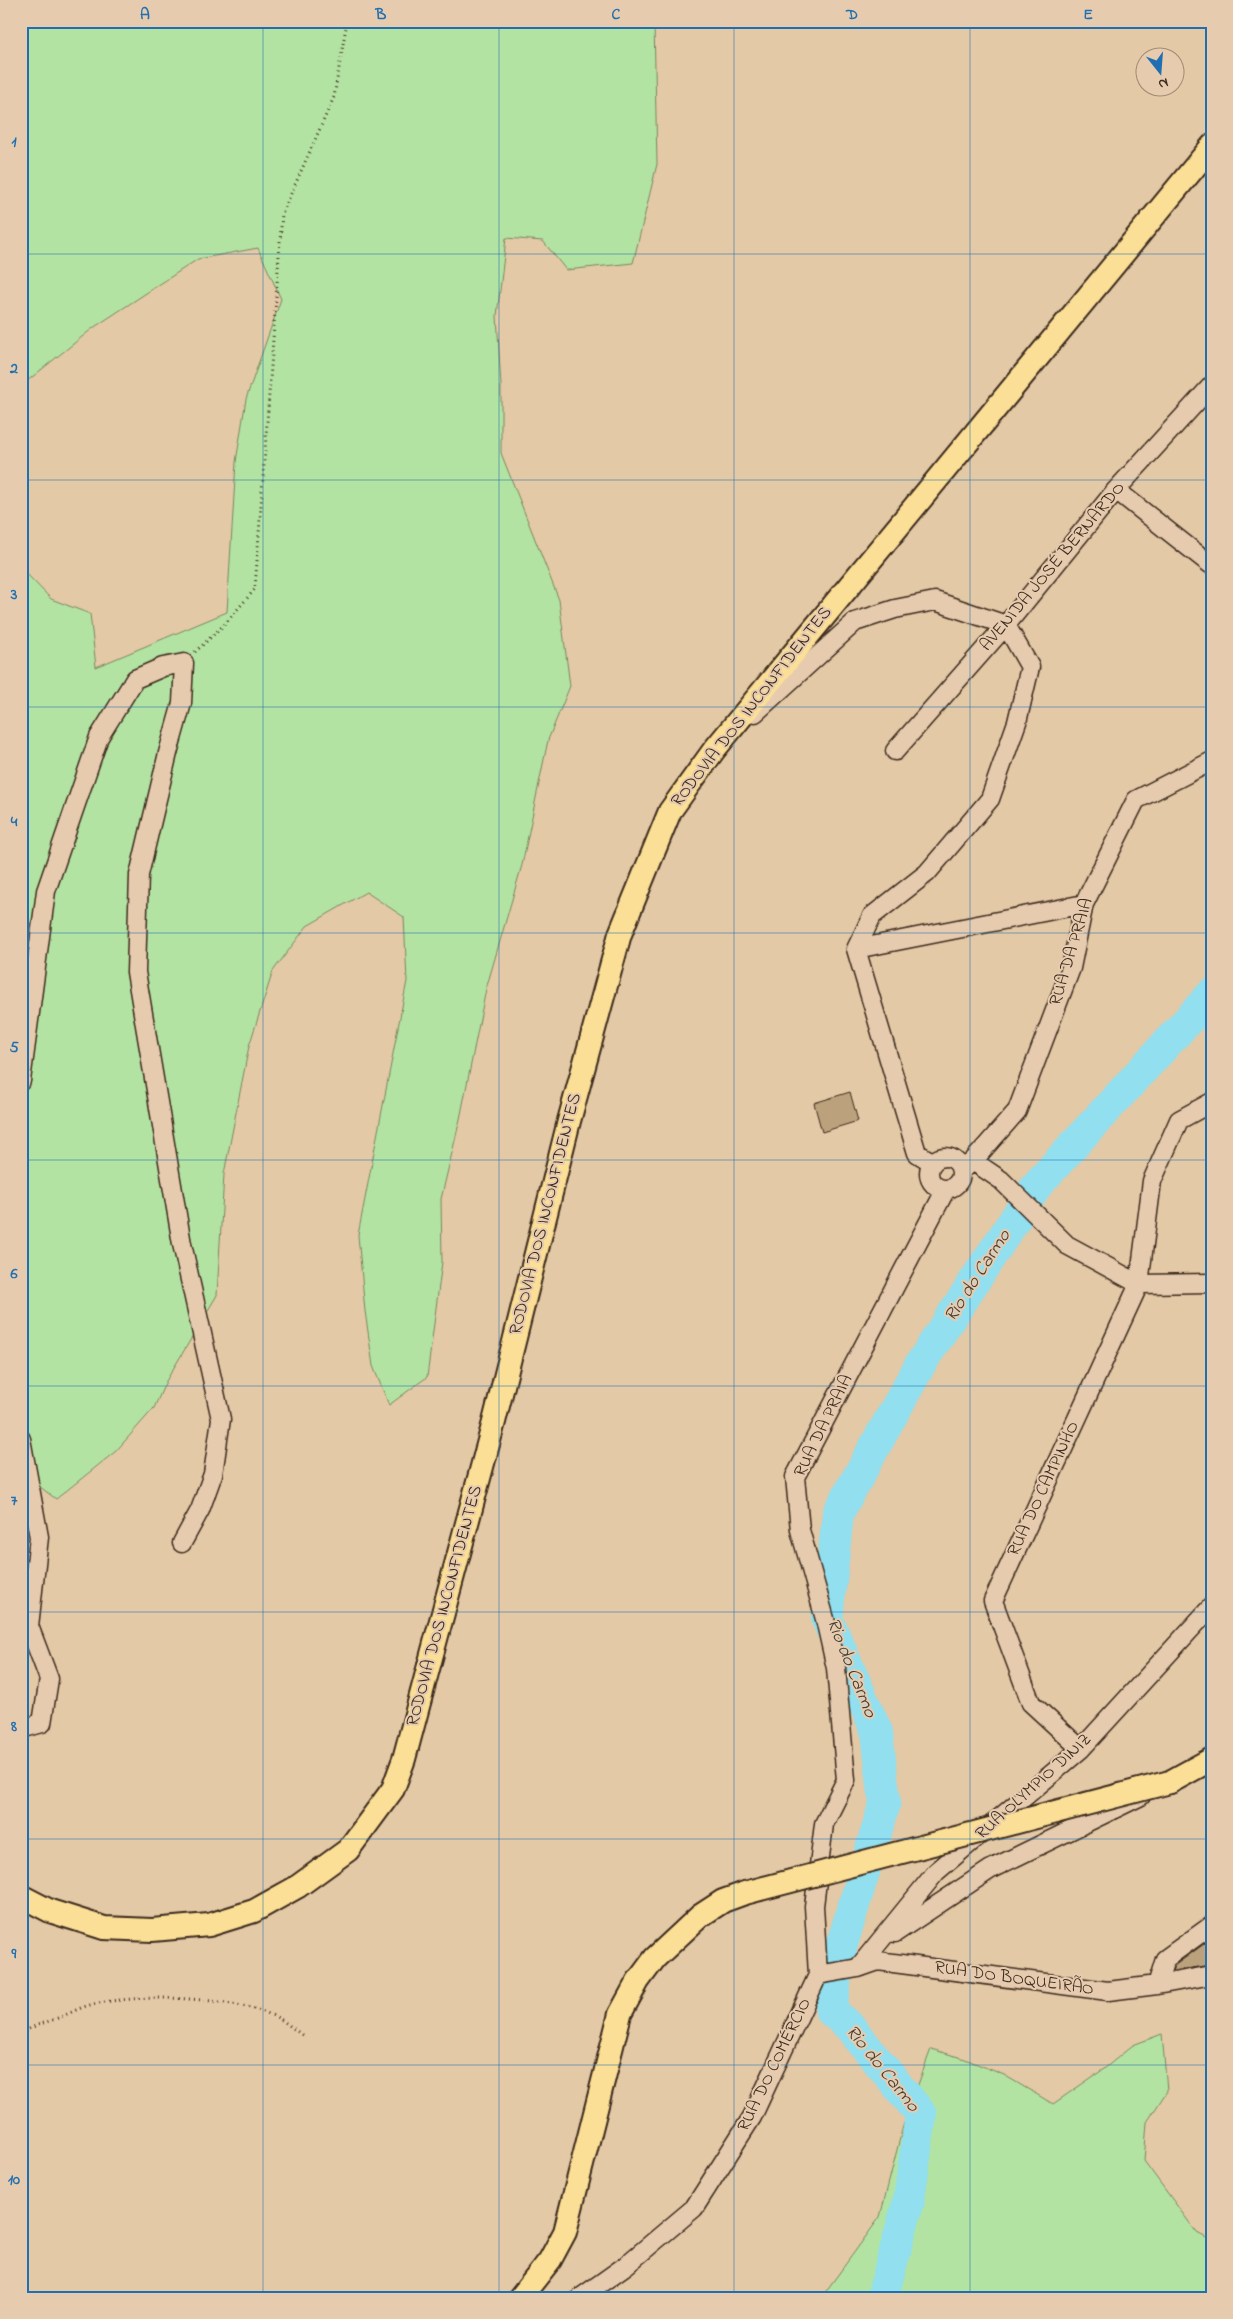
<svg xmlns="http://www.w3.org/2000/svg" width="1233" height="2319" font-family="'Indie Flower',sans-serif">
<style>
.green{fill:#b3e3a2;stroke:#778660}
.lines{fill:none;stroke-linecap:round;stroke-linejoin:round}
.river{stroke:#91dfef;stroke-width:32}
.building{fill:#bca27b;stroke:#3b2a1e}
.minor-casing{stroke:#3b2a1e;stroke-width:21}
.major-casing{stroke:#3b2a1e;stroke-width:26}
.path{stroke:#3b2a1e;stroke-width:3;stroke-dasharray:1 4;stroke-linecap:butt}
.minor{stroke:#e6cbae;stroke-width:18}
.major{stroke:#fbdf96;stroke-width:22}
.major-bridge-casing{stroke:#3b2a1e;stroke-width:26;stroke-linecap:butt}
.major-bridge{stroke:#fbdf96;stroke-width:22}
.grid{fill:none;stroke:#1f6fb2;stroke-width:1;stroke-opacity:0.55}
.labels{text-anchor:middle;dominant-baseline:central;stroke-width:4;stroke-linejoin:round;paint-order:stroke}
.street-label{font-size:18px;fill:#3b2a1e;stroke:#e6cbae}
.water-label{font-size:19px;font-style:italic;fill:#443c33;stroke:#e6cbae}
.neatline{fill:none;stroke:#1f6fb2;stroke-width:2}
.grid-label{font-size:16px;text-anchor:middle;font-weight:bold;fill:#1f6fb2}
</style>
<rect width="100%" height="100%" fill="#e4c9a6"/>
<filter id="ink" filterUnits="userSpaceOnUse"><feTurbulence type="fractalNoise" baseFrequency=".02" numOctaves="2"/><feDisplacementMap in="SourceGraphic" scale="10" xChannelSelector="R" yChannelSelector="G"/><feConvolveMatrix kernelMatrix="1 2 1 2 8 2 1 2 1" color-interpolation-filters="sRGB"/></filter>
<g filter="url(#ink)">
<!-- green -->
<path class="green" d="M 21,21 L 654,21 L 657,164 L 633,263 L 566,270 L 543,241 L 506,238 L 497,316 L 501,386 L 501,453 L 559,600 L 570,686 L 548,740 L 522,865 L 486,989 L 460,1119 L 441,1199 L 442,1262 L 427,1377 L 389,1405 L 373,1366 L 365,1311 L 358,1235 L 407,981 L 404,917 L 366,892 L 307,926 L 273,971 L 249,1046 L 224,1174 L 217,1295 L 166,1381 L 154,1408 L 116,1451 L 56,1499 L 27,1477 L 30,1439 L 21,1427 L 21,568 L 51,599 L 90,614 L 96,667 L 227,612 L 236,462 L 246,399 L 281,299 L 258,248 L 198,259 L 93,328 L 21,386 Z
M 1162,2034 L 1167,2091 L 1147,2122 L 1144,2161 L 1197,2233 L 1212,2241 L 1212,2298 L 821,2298 L 880,2217 L 903,2126 L 931,2049 L 965,2059 L 1004,2075 L 1053,2104 L 1104,2069 L 1133,2045 Z"/>
<g class="lines">
<!-- river -->
<path class="river" d="M 882,2298 L 909,2200 L 921,2114 L 849,2026 L 831,2011 L 839,1954 L 885,1803 L 877,1732 L 827,1619 L 838,1513 L 921,1363 L 1037,1185 L 1212,994"/>
</g>
<!-- building -->
<path class="building" d="M 850,1092 L 858,1121 L 822,1132 L 814,1103 Z
M 1212,1938 L 1212,1965 L 1172,1971 L 1174,1966 Z"/>
<g class="lines">
<!-- minor casing -->
<g class="minor-casing">
<path id="minor" d="M 1116,490 L 1210,564 L 1212,562
M 755,713 L 855,622 L 895,609 L 935,601 L 1006,625 L 1030,667 L 1017,722 L 990,799 L 927,873 L 872,916 L 856,949
M 895,751 L 1006,625 L 1116,490 L 1212,385
M 856,949 L 1084,904
M 856,949 L 917,1153 L 933,1163
M 21,1081 L 46,891 L 99,737 L 135,679 L 163,667 L 184,663 L 182,703 L 168,753 L 139,875 L 136,972 L 182,1244 L 221,1419 L 213,1474 L 200,1510 L 182,1543
M929 1173a16 16 0 1 1 32 0a16 16 0 1 1-32 0Z
M 973,1161 L 1001,1180 L 1067,1245 L 1139,1284 L 1152,1181 L 1179,1120 L 1212,1102
M 961,1171 L 973,1161 L 1017,1111 L 1071,968 L 1084,904 L 1136,800 L 1212,761
M 21,1439 L 39,1537 L 29,1626 L 49,1679 L 42,1723 L 21,1729
M 1081,1749 L 1031,1703 L 993,1601 L 1139,1284 L 1212,1283
M 895,1933 L 991,1869 L 1141,1796
M 858,1968 L 936,1872 L 1081,1749 L 1212,1606
M 818,1975 L 858,1968 L 878,1961 L 1108,1991 L 1157,1985 L 1212,1975
M 1157,1985 L 1165,1959 L 1212,1925
M 580,2298 L 625,2266 L 694,2208 L 752,2117 L 818,1975 L 814,1906 L 824,1824 L 846,1780 L 836,1668 L 825,1619 L 800,1530 L 795,1477 L 946,1189"/>
</g>
<!-- major casing -->
<g class="major-casing">
<path id="major" d="M 1170,1782 L 1212,1759
M 21,1896 L 50,1911 L 104,1928 L 152,1930 L 209,1925 L 254,1911 L 297,1887 L 348,1850 L 393,1789 L 404,1759 L 494,1422 L 569,1121 L 620,934 L 670,811 L 714,750 L 1212,146
M 520,2298 L 550,2260 L 565,2232 L 620,2014 L 638,1981 L 655,1958 L 700,1916 L 723,1901 L 745,1893"/>
</g>
<!-- path -->
<path class="path" d="M 195,652 L 224,625 L 255,589 L 282,214 L 334,97 L 347,21
M 21,2035 C 32,2025 42,2024 55,2019 C 67,2015 78,2008 90,2005 C 137,1993 238,1996 280,2019 C 288,2024 295,2030 302,2035"/>
<!-- minor -->
<use href="#minor" class="minor"/>
<!-- major -->
<use href="#major" class="major"/>
<!-- major-bridge casing -->
<g class="major-bridge-casing">
<path id="major-bridge" d="M 745,1893 L 1170,1782"/>
</g>
<!-- major-bridge -->
<use href="#major-bridge" class="major-bridge"/>
</g>
</g>
<!-- grid -->
<path class="grid" d="M 263,21 L 263,2298M 499,21 L 499,2298M 734,21 L 734,2298M 970,21 L 970,2298M 21,254 L 1212,254M 21,480 L 1212,480M 21,707 L 1212,707M 21,933 L 1212,933M 21,1160 L 1212,1160M 21,1386 L 1212,1386M 21,1612 L 1212,1612M 21,1839 L 1212,1839M 21,2065 L 1212,2065"/>
<g class="labels">
<!-- street labels -->
<g class="street-label">
<text transform="translate(1053 567) rotate(-50)">AVENIDA JOSÉ BERNARDO</text>
<text transform="translate(752 707) rotate(-52)">RODOVIA DOS INCONFIDENTES</text>
<text transform="translate(1072 952) rotate(-73)">RUA DA PRAIA</text>
<text transform="translate(546 1214) rotate(-76)">RODOVIA DOS INCONFIDENTES</text>
<text transform="translate(824 1426) rotate(-64)">RUA DA PRAIA</text>
<text transform="translate(1044 1489) rotate(-65)">RUA DO CAMPINHO</text>
<text transform="translate(445 1606) rotate(-75)">RODOVIA DOS INCONFIDENTES</text>
<text transform="translate(1034 1787) rotate(-42)">RUA OLYMPIO DINIZ</text>
<text transform="translate(1014 1979) rotate(8)">RUA DO BOQUEIRÃO</text>
<text transform="translate(775 2065) rotate(-64)">RUA DO COMÉRCIO</text>
</g>
<!-- water labels -->
<g class="water-label">
<text transform="translate(978 1276) rotate(-57)">Rio do Carmo</text>
<text transform="translate(851 1668) rotate(68)">Rio do Carmo</text>
<text transform="translate(882 2069) rotate(51)">Rio do Carmo</text>
</g>
</g>
<!-- margin -->
<rect width="1233" height="2319" fill="none" stroke="#e6cbae" stroke-width="55"/>
<!-- north arrow -->
<g transform="translate(1160 72) rotate(163)"><circle r="24" fill="#e6cbae" stroke="#a28b74"/>
<path d="M0-4L9 19L0 12L-9 19Z" fill="#1f6fb2"/>
<text y="-8" font-size="14" font-weight="bold" text-anchor="middle" fill="#3b2a1e">N</text>
</g>
<rect x="28" y="28" width="1178" height="2264" class="neatline"/>
<g class="grid-label">
<text x="145" y="19">A</text>
<text x="381" y="19">B</text>
<text x="616" y="19">C</text>
<text x="852" y="19">D</text>
<text x="1088" y="19">E</text>
<text x="14" y="146">1</text>
<text x="14" y="373">2</text>
<text x="14" y="599">3</text>
<text x="14" y="826">4</text>
<text x="14" y="1052">5</text>
<text x="14" y="1278">6</text>
<text x="14" y="1505">7</text>
<text x="14" y="1731">8</text>
<text x="14" y="1958">9</text>
<text x="14" y="2184">10</text>
</g>
</svg>
